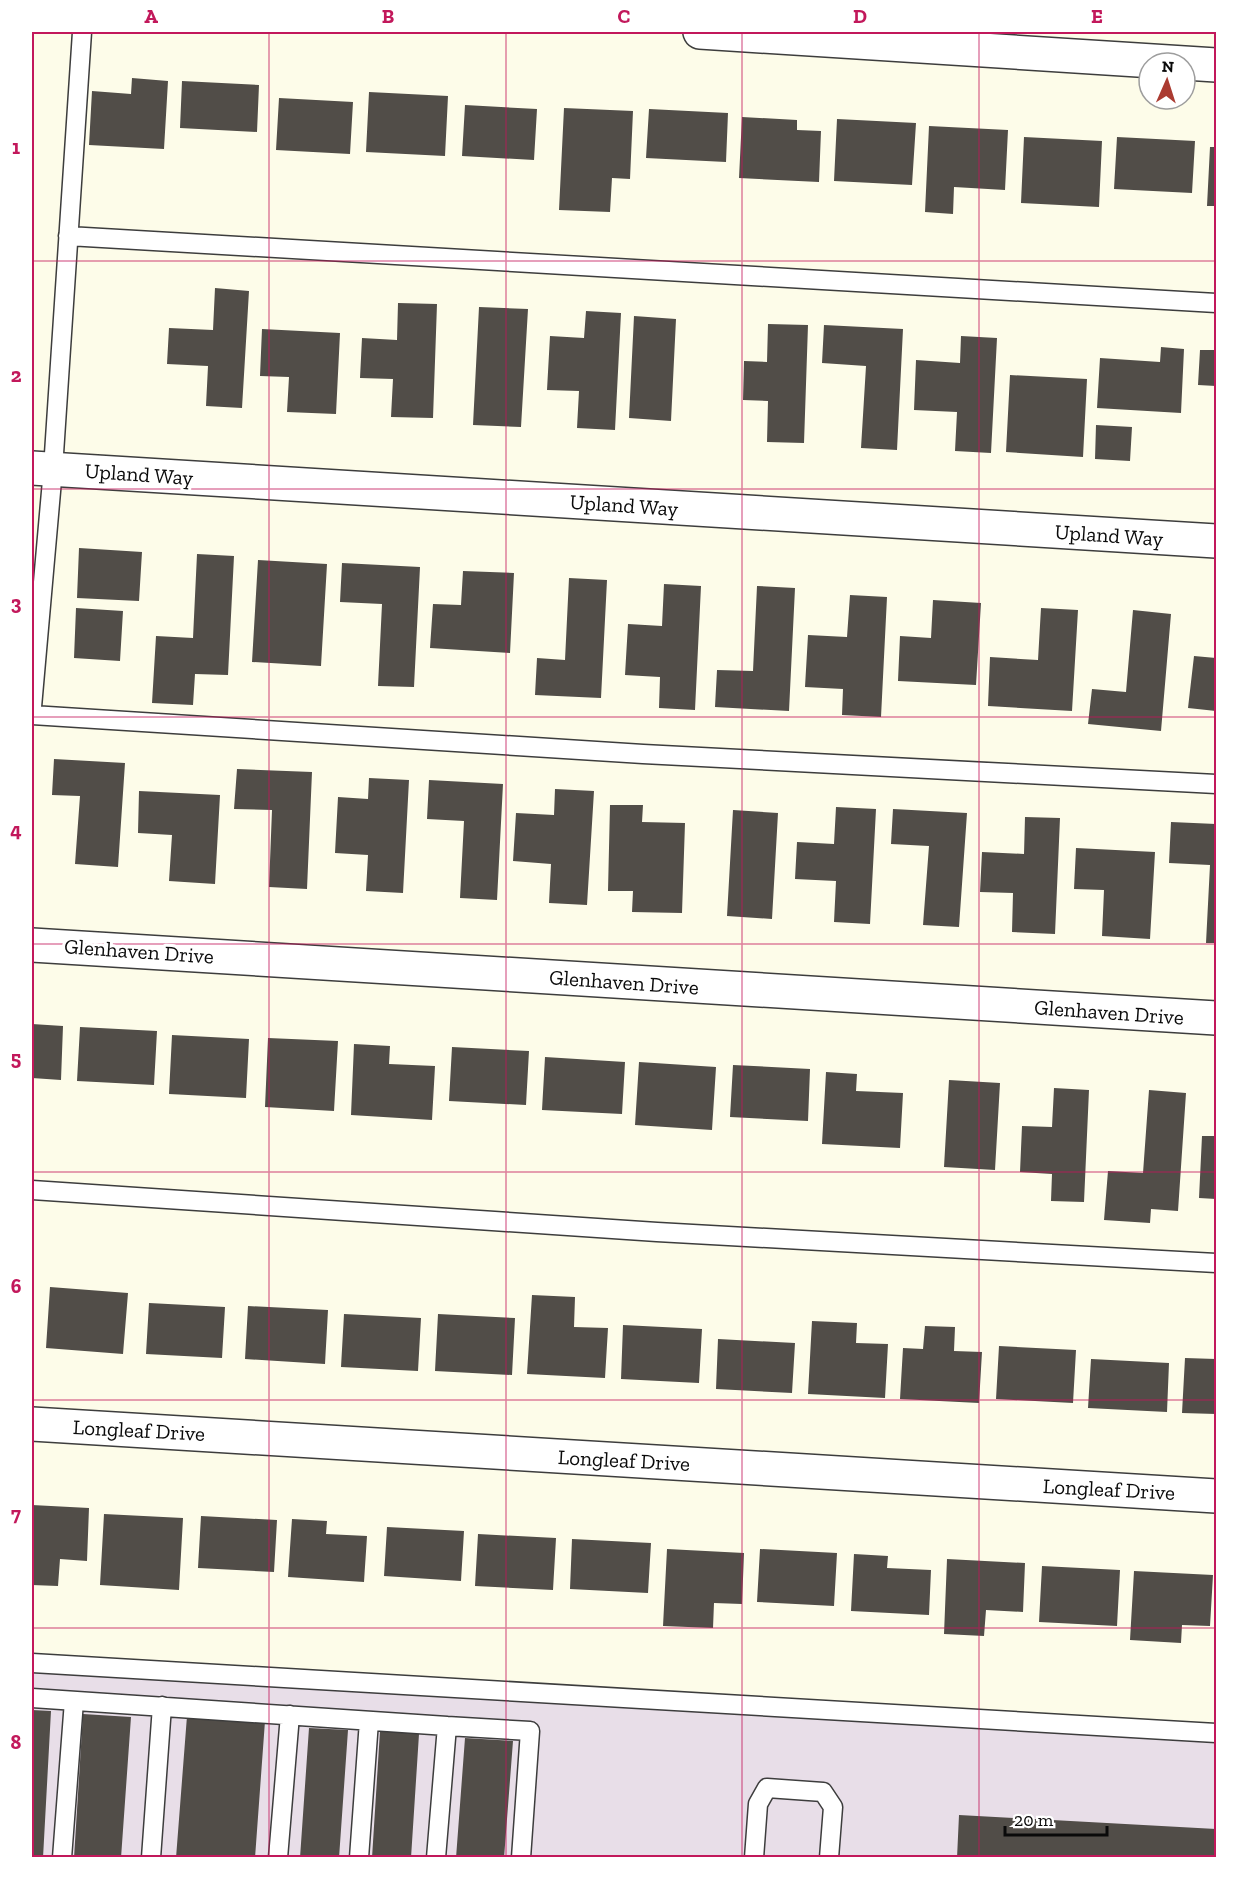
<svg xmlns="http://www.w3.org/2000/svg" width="1248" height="1889" font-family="'Zilla Slab',serif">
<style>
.industrial{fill:#e8dee8}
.building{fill:#514d48}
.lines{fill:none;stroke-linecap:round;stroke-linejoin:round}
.lane-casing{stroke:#3d3d3d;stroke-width:21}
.street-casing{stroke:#3d3d3d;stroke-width:36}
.lane{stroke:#fff;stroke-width:18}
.street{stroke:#fff;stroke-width:33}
.grid{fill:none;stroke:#c2185b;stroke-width:1.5;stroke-opacity:0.55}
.labels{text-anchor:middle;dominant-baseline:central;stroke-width:6;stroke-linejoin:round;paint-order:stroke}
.street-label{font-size:21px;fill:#0a0a0a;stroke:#fff}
.neatline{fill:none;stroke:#c2185b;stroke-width:2}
.grid-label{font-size:20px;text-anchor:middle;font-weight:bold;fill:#c2185b}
</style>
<rect width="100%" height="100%" fill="#fdfce9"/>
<!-- industrial -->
<path class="industrial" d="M 32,1672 L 1216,1743 L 1216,1857 L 32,1857 Z"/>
<!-- building -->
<path class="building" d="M 132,78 L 168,81 L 164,149 L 89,145 L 92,91 L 131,94 Z
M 182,81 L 259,85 L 257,132 L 180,128 Z
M 369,92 L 448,96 L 445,156 L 366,152 Z
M 279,98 L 353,102 L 350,154 L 276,150 Z
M 465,105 L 537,109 L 534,160 L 462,156 Z
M 564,108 L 633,111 L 630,179 L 612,178 L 610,212 L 559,210 Z
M 649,109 L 728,113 L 726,162 L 646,158 Z
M 742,117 L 797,120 L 797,130 L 821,131 L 819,182 L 739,178 Z
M 837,119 L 916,123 L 912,185 L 834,181 Z
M 929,126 L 1008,130 L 1005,190 L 954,187 L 953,214 L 925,212 Z
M 1024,137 L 1102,141 L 1099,207 L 1021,203 Z
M 1117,137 L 1195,141 L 1192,193 L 1114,189 Z
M 1210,147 L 1216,147 L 1216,206 L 1207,206 Z
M 215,288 L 249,291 L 242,408 L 206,406 L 208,366 L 167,364 L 169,328 L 213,330 Z
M 398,303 L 437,304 L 433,418 L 391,417 L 393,379 L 360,378 L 362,338 L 397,340 Z
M 479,307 L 528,309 L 521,427 L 473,425 Z
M 586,311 L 621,313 L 615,430 L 577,428 L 579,391 L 547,390 L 550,336 L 584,338 Z
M 634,316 L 676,319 L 671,421 L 629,418 Z
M 768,324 L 808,325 L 804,443 L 767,442 L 768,401 L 743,400 L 744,361 L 767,362 Z
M 824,325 L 903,329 L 897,450 L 861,448 L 866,366 L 822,363 Z
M 262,329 L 340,333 L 336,414 L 287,412 L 289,377 L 260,376 Z
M 961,336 L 997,338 L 991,453 L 955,451 L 957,412 L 914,410 L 916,360 L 960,363 Z
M 1161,347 L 1184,349 L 1181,413 L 1097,408 L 1100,358 L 1160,362 Z
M 1200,350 L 1216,350 L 1216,386 L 1198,385 Z
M 1010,375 L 1087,379 L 1083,457 L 1006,452 Z
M 1096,425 L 1132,427 L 1130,461 L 1095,459 Z
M 79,548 L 142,552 L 139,601 L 77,598 Z
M 197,554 L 234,556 L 228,675 L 195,674 L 193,705 L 152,703 L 156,636 L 193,638 Z
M 258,560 L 327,564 L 321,666 L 252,662 Z
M 342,563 L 420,567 L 414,687 L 378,686 L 382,604 L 340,602 Z
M 463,571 L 514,573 L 510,653 L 430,648 L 433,604 L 461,605 Z
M 569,578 L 607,580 L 601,698 L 535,695 L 537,658 L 565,660 Z
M 664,584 L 701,586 L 695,710 L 659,708 L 660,677 L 625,675 L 628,624 L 662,626 Z
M 757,586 L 795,588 L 789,711 L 715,707 L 717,670 L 753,671 Z
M 850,595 L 887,597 L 881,717 L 842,715 L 843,689 L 805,687 L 808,635 L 847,637 Z
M 933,600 L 981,603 L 976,685 L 898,681 L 900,636 L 931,638 Z
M 76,608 L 123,611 L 120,661 L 74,658 Z
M 1041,608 L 1078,610 L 1072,711 L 988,706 L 990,657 L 1038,660 Z
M 1133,610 L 1171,614 L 1161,731 L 1088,724 L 1092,689 L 1126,692 Z
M 1194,656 L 1216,658 L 1216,711 L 1188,708 Z
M 54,759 L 125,763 L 118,867 L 75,864 L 80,796 L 52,795 Z
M 237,769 L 312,772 L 307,889 L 269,887 L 272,810 L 234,809 Z
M 369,778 L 409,780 L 403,893 L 366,891 L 368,855 L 335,853 L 338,797 L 368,799 Z
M 429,780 L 503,784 L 497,900 L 460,898 L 464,821 L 427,819 Z
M 555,789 L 594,791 L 587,905 L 549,903 L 551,864 L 513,861 L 516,813 L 554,815 Z
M 139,791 L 220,795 L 215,884 L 169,881 L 172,835 L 138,833 Z
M 610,805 L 643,805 L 642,822 L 685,823 L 682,913 L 632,912 L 633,891 L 608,891 Z
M 836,807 L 876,809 L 870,924 L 834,922 L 836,881 L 795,879 L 797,842 L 834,844 Z
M 893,809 L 967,813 L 959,927 L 923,925 L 929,846 L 891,844 Z
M 733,810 L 778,813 L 772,919 L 727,916 Z
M 1025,817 L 1060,818 L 1055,934 L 1012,932 L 1013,893 L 980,892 L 982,852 L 1024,854 Z
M 1171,822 L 1216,824 L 1216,943 L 1206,943 L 1210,865 L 1169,863 Z
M 1076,848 L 1155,852 L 1150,939 L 1102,936 L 1104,890 L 1074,889 Z
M 32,1024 L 63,1026 L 61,1080 L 32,1078 Z
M 80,1027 L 157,1031 L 154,1085 L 77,1081 Z
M 172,1035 L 249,1039 L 246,1098 L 169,1094 Z
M 268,1038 L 338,1041 L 334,1111 L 265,1107 Z
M 354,1044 L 390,1046 L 389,1064 L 435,1066 L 432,1120 L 351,1115 Z
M 452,1047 L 529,1051 L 526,1105 L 449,1101 Z
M 545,1057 L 625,1062 L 622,1114 L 542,1110 Z
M 639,1062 L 716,1067 L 712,1130 L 635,1125 Z
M 733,1065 L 810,1069 L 808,1121 L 730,1117 Z
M 826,1072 L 857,1074 L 856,1091 L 903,1093 L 900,1148 L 822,1144 Z
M 949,1080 L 1000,1083 L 995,1170 L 944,1167 Z
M 1054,1088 L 1089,1090 L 1084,1202 L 1051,1201 L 1052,1174 L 1020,1172 L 1022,1126 L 1052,1127 Z
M 1149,1090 L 1186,1093 L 1178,1211 L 1151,1209 L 1150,1223 L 1104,1220 L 1108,1171 L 1143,1173 Z
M 1202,1136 L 1216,1136 L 1216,1199 L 1199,1198 Z
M 50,1287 L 128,1293 L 123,1354 L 46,1348 Z
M 532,1295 L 575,1297 L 574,1327 L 608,1328 L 605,1378 L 527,1374 Z
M 149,1303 L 225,1307 L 222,1358 L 146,1354 Z
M 248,1306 L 328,1310 L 325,1364 L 245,1359 Z
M 344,1314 L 421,1318 L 418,1371 L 341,1367 Z
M 438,1314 L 515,1318 L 512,1375 L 435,1371 Z
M 812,1321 L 857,1323 L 856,1343 L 888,1344 L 885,1398 L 808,1394 Z
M 623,1325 L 702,1329 L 699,1383 L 621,1379 Z
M 925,1326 L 955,1327 L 954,1351 L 982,1352 L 979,1403 L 900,1399 L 903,1348 L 923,1349 Z
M 718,1339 L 795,1343 L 792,1393 L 716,1389 Z
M 999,1346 L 1076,1350 L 1073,1403 L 996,1399 Z
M 1185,1358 L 1216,1359 L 1216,1414 L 1182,1413 Z
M 1091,1359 L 1169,1363 L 1167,1412 L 1088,1408 Z
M 32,1505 L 89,1508 L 87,1561 L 60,1559 L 58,1586 L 32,1585 Z
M 104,1514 L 183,1518 L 179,1590 L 100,1585 Z
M 201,1516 L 277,1520 L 274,1572 L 198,1568 Z
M 292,1519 L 327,1521 L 326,1534 L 367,1536 L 364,1582 L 288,1577 Z
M 387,1527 L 464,1531 L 461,1581 L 384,1576 Z
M 478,1534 L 556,1538 L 553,1590 L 475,1586 Z
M 572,1539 L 651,1543 L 648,1593 L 570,1589 Z
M 667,1549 L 744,1553 L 742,1604 L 714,1603 L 713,1628 L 663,1626 Z
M 760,1549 L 837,1553 L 834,1606 L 757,1602 Z
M 854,1554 L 888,1556 L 887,1568 L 931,1570 L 929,1615 L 851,1611 Z
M 947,1559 L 1025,1563 L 1023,1612 L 986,1610 L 984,1636 L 944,1634 Z
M 1042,1566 L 1120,1570 L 1117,1626 L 1039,1622 Z
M 1134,1571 L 1213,1575 L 1210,1626 L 1182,1625 L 1181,1643 L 1130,1640 Z
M 32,1710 L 51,1711 L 43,1858 L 32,1858 Z
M 83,1714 L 131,1717 L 121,1858 L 74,1858 Z
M 187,1716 L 265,1721 L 255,1858 L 176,1858 Z
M 309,1728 L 348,1730 L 339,1858 L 300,1858 Z
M 380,1731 L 419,1734 L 411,1858 L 372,1858 Z
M 465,1738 L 513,1741 L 504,1858 L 456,1858 Z
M 959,1815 L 1216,1829 L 1216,1858 L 957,1858 Z"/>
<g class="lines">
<!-- lane casing -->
<g class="lane-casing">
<path id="lane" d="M 68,236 L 1216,303
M 32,707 L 53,469 L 82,32
M 32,715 L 643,754 L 1216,784
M 32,1190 L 657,1232 L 1216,1263
M 32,1663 L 1216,1733
M 32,1698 L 447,1726 L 436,1858
M 447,1726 L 530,1731 L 521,1858
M 62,1858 L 74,1701
M 151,1858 L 162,1706
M 278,1858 L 290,1715
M 359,1858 L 369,1721
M 754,1858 L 758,1804 L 767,1788 L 823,1792 L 833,1807 L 829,1858"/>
</g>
<!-- street casing -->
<g class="street-casing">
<path id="street" d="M 700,32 L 1216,65
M 32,468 L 1216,541
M 32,945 L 1216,1018
M 32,1424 L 1216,1496"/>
</g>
<!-- lane -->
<use href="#lane" class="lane"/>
<!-- street -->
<use href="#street" class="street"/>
</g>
<!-- grid -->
<path class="grid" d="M 269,32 L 269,1858M 506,32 L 506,1858M 742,32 L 742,1858M 979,32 L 979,1858M 32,261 L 1216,261M 32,489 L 1216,489M 32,717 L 1216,717M 32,944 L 1216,944M 32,1172 L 1216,1172M 32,1400 L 1216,1400M 32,1628 L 1216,1628"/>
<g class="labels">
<!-- street labels -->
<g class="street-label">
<text transform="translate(139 474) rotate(4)">Upland Way</text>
<text transform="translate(624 505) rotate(4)">Upland Way</text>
<text transform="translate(1109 535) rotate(4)">Upland Way</text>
<text transform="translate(139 951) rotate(4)">Glenhaven Drive</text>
<text transform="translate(624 982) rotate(4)">Glenhaven Drive</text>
<text transform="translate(1109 1012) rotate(4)">Glenhaven Drive</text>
<text transform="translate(139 1430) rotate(3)">Longleaf Drive</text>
<text transform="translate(624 1460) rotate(3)">Longleaf Drive</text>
<text transform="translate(1109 1489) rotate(3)">Longleaf Drive</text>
</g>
</g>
<!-- border -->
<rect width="1248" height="1889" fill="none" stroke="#ffffff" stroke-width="66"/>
<!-- north arrow -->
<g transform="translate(1167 81) rotate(3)"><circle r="28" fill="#ffffff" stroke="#9d9d9d" stroke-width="1.5"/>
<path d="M0-4.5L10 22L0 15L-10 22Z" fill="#ab3b31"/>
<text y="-9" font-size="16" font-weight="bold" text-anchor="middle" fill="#0a0a0a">N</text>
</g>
<!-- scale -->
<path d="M1005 1826v9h102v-9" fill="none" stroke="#0a0a0a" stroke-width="3"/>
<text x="1014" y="1826" font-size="18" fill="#0a0a0a" stroke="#ffffff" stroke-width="4.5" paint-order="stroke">20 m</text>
<rect x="33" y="33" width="1182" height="1823" class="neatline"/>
<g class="grid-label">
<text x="151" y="23">A</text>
<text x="388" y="23">B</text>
<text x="624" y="23">C</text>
<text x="860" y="23">D</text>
<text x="1097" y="23">E</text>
<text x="16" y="154">1</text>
<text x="16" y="382">2</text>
<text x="16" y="610">3</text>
<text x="16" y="837">4</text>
<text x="16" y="1065">5</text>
<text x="16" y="1293">6</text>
<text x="16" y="1521">7</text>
<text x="16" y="1749">8</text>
</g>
</svg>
